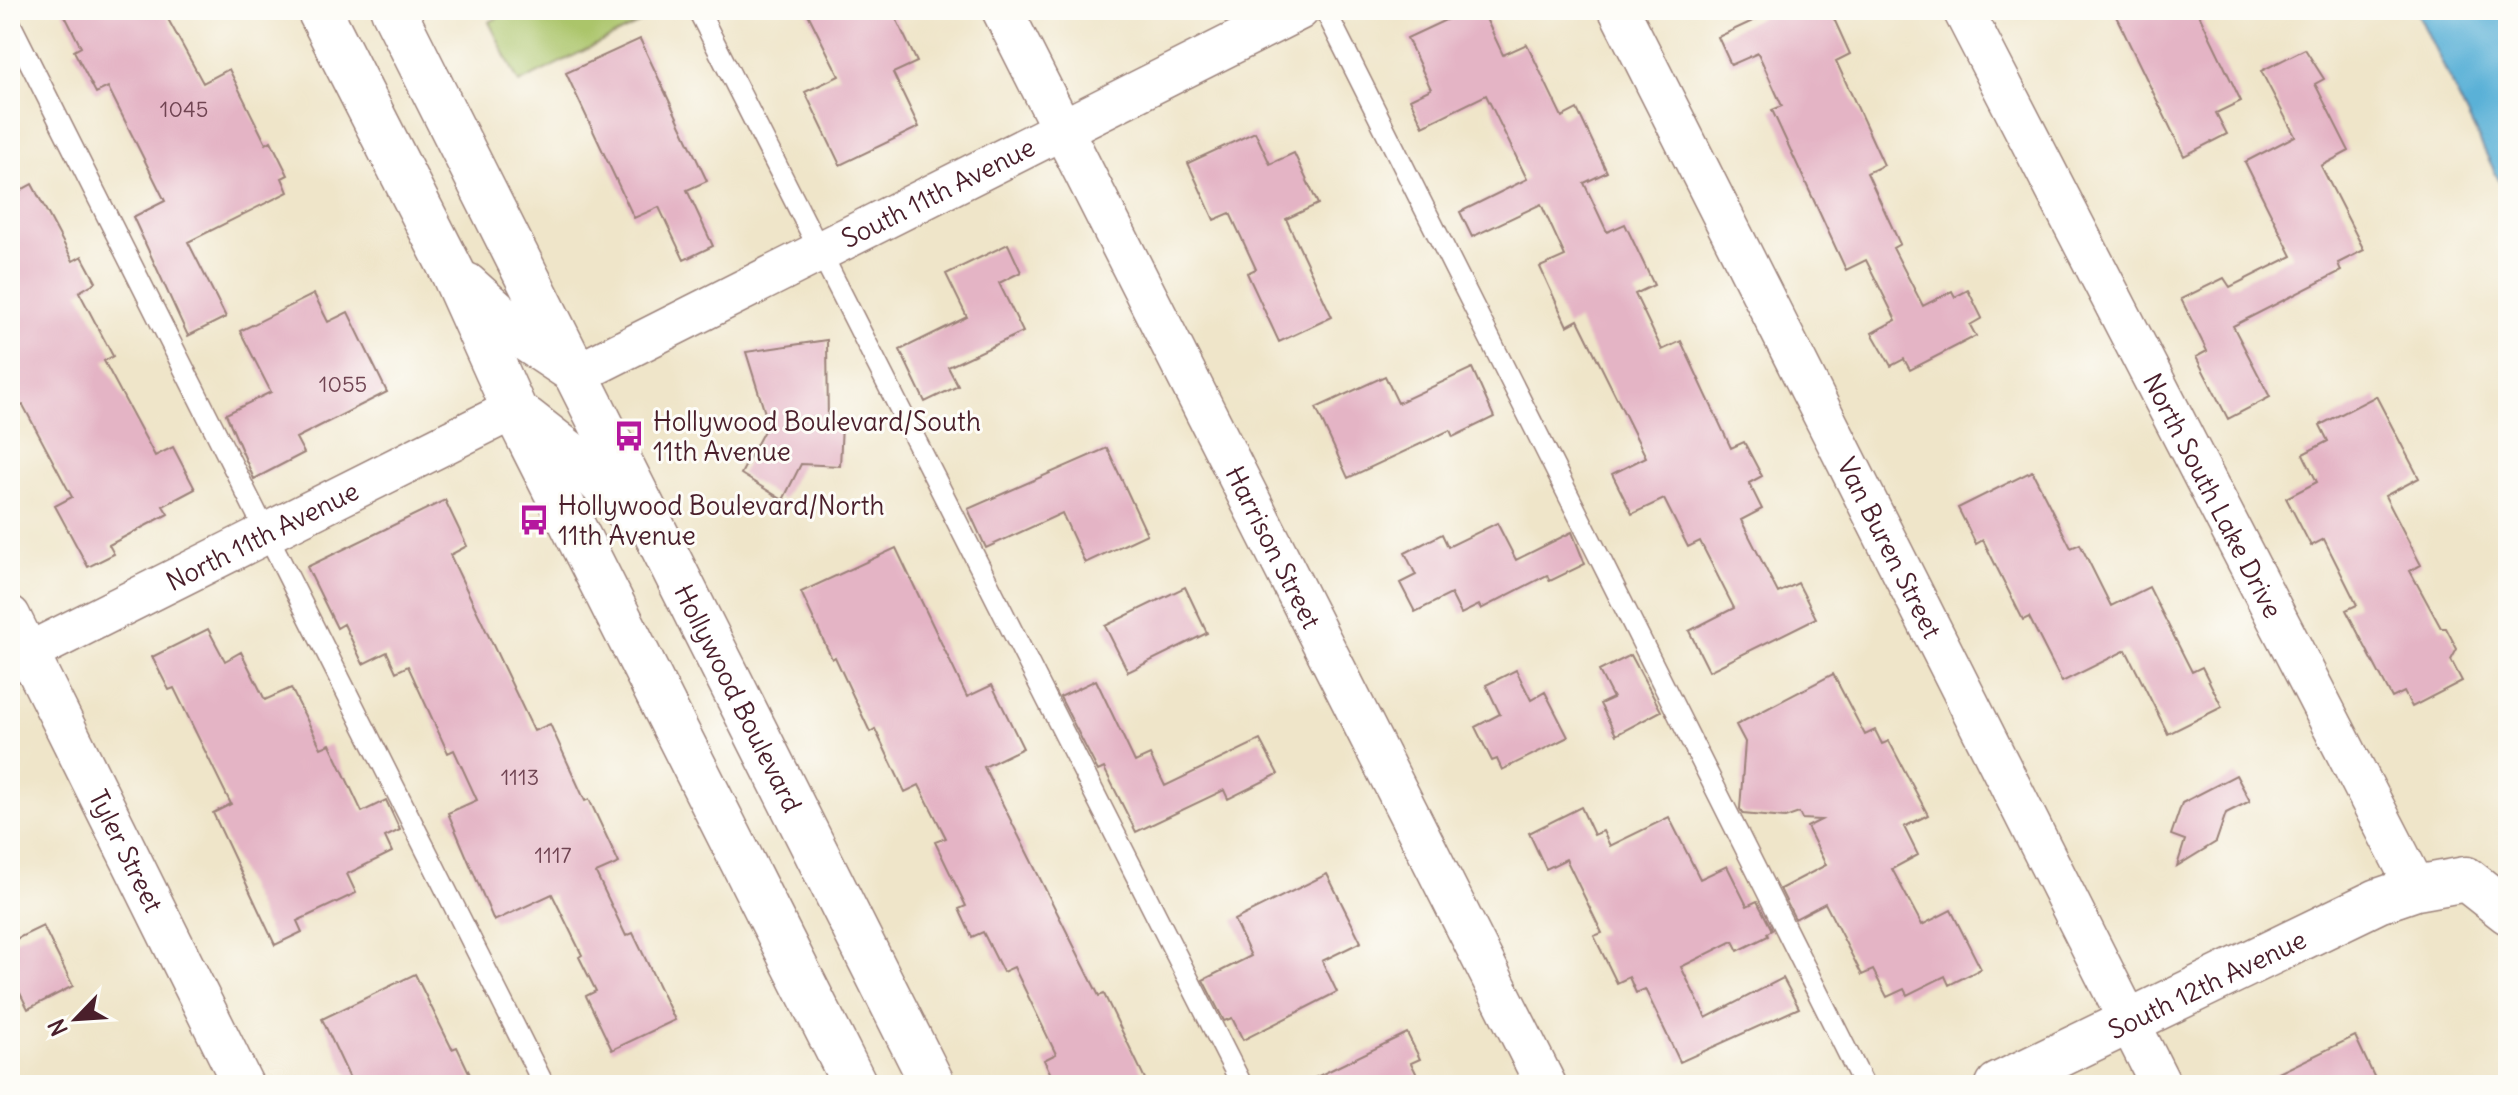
<svg xmlns="http://www.w3.org/2000/svg" width="2518" height="1095" font-family="Delius,sans-serif">
<style>
.green{fill:#abc56b;stroke:#7a724b;stroke-width:2}
.water{fill:#5ab1d7;stroke:#526881;stroke-width:2}
.building{fill:#e4b4c5}
.lines{fill:none;stroke-linecap:round;stroke-linejoin:round}
.lane-casing{stroke:#9c827a;stroke-width:23}
.street-casing{stroke:#9c827a;stroke-width:43}
.secondary-casing{stroke:#9c827a;stroke-width:47}
.primary-casing{stroke:#9c827a;stroke-width:47}
.lane{stroke:#fff;stroke-width:20}
.street{stroke:#fff;stroke-width:40}
.secondary{stroke:#fff;stroke-width:44}
.primary{stroke:#fff;stroke-width:44}
.labels{text-anchor:middle;dominant-baseline:central;stroke-width:6;stroke-linejoin:round;paint-order:stroke}
.number-label{font-size:22px;fill:#704452}
.street-label{font-size:26px;fill:#4a1f2b;stroke:#fdfcf7}
.poi-label{font-size:26px;fill:#4a1f2b;stroke:#fdfcf7;text-anchor:start}
</style>
<rect width="100%" height="100%" fill="#fdfcf7"/>
<filter id="ink" filterUnits="userSpaceOnUse"><feTurbulence type="fractalNoise" baseFrequency=".0125" numOctaves="2"/><feDisplacementMap in="SourceGraphic" scale="16" xChannelSelector="R" yChannelSelector="G"/><feConvolveMatrix kernelMatrix="1 2 1 2 8 2 1 2 1" color-interpolation-filters="sRGB"/></filter>
<filter id="wash" filterUnits="userSpaceOnUse"><feTurbulence type="fractalNoise" baseFrequency=".006" numOctaves="4" result="noise"/><feDisplacementMap in="SourceGraphic" scale="32" xChannelSelector="R" yChannelSelector="G"/><feGaussianBlur stdDeviation="1.8" result="paint"/><feColorMatrix in="noise" values="0 0 0 0 0 0 0 0 0 0 0 0 0 0 0 0 0 1.4 0 .05"/><feComposite in="paint" operator="in"/></filter>
<g filter="url(#wash)">
<rect width="100%" height="100%" fill="#efe5c9"/>
<!-- green -->
<path class="green" d="M 513,10 L 666,10 L 519,83 L 489,22 Z"/>
<!-- water -->
<path class="water" d="M 2416,10 L 2508,10 L 2508,199 L 2420,18 Z"/>
<g id="blocks">
<!-- building -->
<path class="building" d="M 62,10 L 163,10 L 203,83 L 229,69 L 266,144 L 271,141 L 288,175 L 282,178 L 288,192 L 188,242 L 226,317 L 188,336 L 133,217 L 165,201 L 108,87 L 96,93 L 74,51 L 81,47 Z
M 806,10 L 892,10 L 917,62 L 893,73 L 919,127 L 840,165 L 805,92 L 839,76 Z
M 1467,10 L 1482,10 L 1503,55 L 1527,44 L 1562,117 L 1577,109 L 1607,172 L 1584,183 L 1607,232 L 1625,224 L 1654,285 L 1635,294 L 1662,350 L 1681,341 L 1731,448 L 1744,442 L 1762,476 L 1749,483 L 1762,509 L 1741,520 L 1778,593 L 1798,583 L 1816,618 L 1709,671 L 1689,631 L 1734,608 L 1700,541 L 1688,547 L 1664,499 L 1632,514 L 1612,474 L 1646,457 L 1578,320 L 1567,326 L 1540,267 L 1565,256 L 1541,204 L 1472,237 L 1460,212 L 1527,179 L 1486,95 L 1423,126 L 1410,99 L 1431,89 L 1407,38 Z
M 1776,10 L 1830,10 L 1850,54 L 1836,61 L 1884,165 L 1867,173 L 1900,244 L 1893,248 L 1923,306 L 1952,291 L 1955,297 L 1968,290 L 1982,318 L 1970,325 L 1976,336 L 1910,370 L 1904,359 L 1891,366 L 1872,333 L 1896,320 L 1866,260 L 1846,270 L 1772,110 L 1782,106 L 1758,53 L 1731,65 L 1718,37 Z
M 2113,10 L 2197,10 L 2241,101 L 2216,113 L 2227,134 L 2184,156 Z
M 640,39 L 707,181 L 687,190 L 713,246 L 684,260 L 659,207 L 634,218 L 566,73 Z
M 2305,49 L 2324,79 L 2315,84 L 2349,151 L 2321,166 L 2364,250 L 2338,263 L 2341,271 L 2233,326 L 2270,397 L 2228,419 L 2196,357 L 2207,351 L 2181,299 L 2224,278 L 2230,287 L 2292,256 L 2245,162 L 2295,136 L 2261,71 Z
M 1255,132 L 1270,164 L 1294,153 L 1318,204 L 1286,219 L 1332,317 L 1279,342 L 1247,273 L 1256,269 L 1230,213 L 1214,220 L 1188,163 Z
M 32,184 L 73,261 L 82,256 L 96,282 L 79,292 L 113,356 L 104,361 L 155,456 L 173,447 L 195,489 L 163,506 L 168,514 L 109,545 L 114,554 L 88,567 L 55,506 L 72,497 L 23,405 L 10,412 L 10,196 Z
M 1008,244 L 1021,272 L 999,283 L 1023,332 L 948,367 L 958,386 L 925,402 L 900,350 L 967,317 L 946,274 Z
M 314,294 L 328,322 L 348,312 L 387,392 L 296,438 L 304,453 L 254,479 L 226,414 L 271,392 L 240,331 Z
M 827,340 L 828,424 L 842,424 L 840,466 L 801,464 L 783,500 L 741,474 L 768,423 L 746,352 Z
M 1472,368 L 1494,417 L 1453,437 L 1450,430 L 1348,478 L 1316,408 L 1385,376 L 1398,403 Z
M 2376,396 L 2419,478 L 2385,496 L 2421,565 L 2410,571 L 2441,628 L 2446,628 L 2457,649 L 2451,660 L 2462,681 L 2412,707 L 2404,692 L 2392,698 L 2346,610 L 2357,605 L 2324,539 L 2311,546 L 2286,498 L 2317,482 L 2303,454 L 2328,441 L 2320,425 Z
M 1107,448 L 1147,534 L 1085,563 L 1062,513 L 986,548 L 968,509 Z
M 2032,471 L 2071,548 L 2080,544 L 2111,606 L 2149,587 L 2192,672 L 2202,667 L 2222,707 L 2168,734 L 2126,650 L 2062,682 L 2029,617 L 2023,620 L 1983,540 L 1976,544 L 1958,508 Z
M 445,500 L 467,546 L 450,555 L 534,731 L 550,724 L 585,801 L 589,799 L 619,863 L 596,873 L 626,936 L 633,933 L 675,1020 L 612,1050 L 586,996 L 596,991 L 579,957 L 582,955 L 552,894 L 494,921 L 448,813 L 477,800 L 454,750 L 448,753 L 408,666 L 396,672 L 387,652 L 363,664 L 344,624 L 337,628 L 307,567 Z
M 1497,523 L 1516,560 L 1572,532 L 1585,564 L 1550,581 L 1547,575 L 1481,609 L 1479,605 L 1461,614 L 1451,594 L 1415,612 L 1400,583 L 1416,575 L 1405,553 L 1442,534 L 1448,547 Z
M 896,548 L 967,697 L 992,685 L 1023,748 L 984,767 L 1099,996 L 1104,994 L 1148,1085 L 1056,1085 L 1044,1060 L 1056,1054 L 1014,967 L 1003,972 L 983,932 L 972,937 L 959,909 L 966,906 L 935,842 L 946,838 L 919,785 L 905,792 L 875,729 L 870,732 L 835,657 L 832,659 L 801,592 Z
M 1185,587 L 1207,633 L 1128,672 L 1105,626 Z
M 208,629 L 225,661 L 241,652 L 265,700 L 291,688 L 321,748 L 330,744 L 362,812 L 386,800 L 400,830 L 385,837 L 392,852 L 347,874 L 356,893 L 297,921 L 302,932 L 275,945 L 213,813 L 231,804 L 174,688 L 169,690 L 152,657 Z
M 1631,655 L 1661,711 L 1616,735 L 1600,704 L 1613,698 L 1599,671 Z
M 1516,670 L 1531,700 L 1545,692 L 1568,737 L 1502,770 L 1497,759 L 1492,761 L 1475,727 L 1500,714 L 1486,685 Z
M 1833,674 L 1865,735 L 1875,730 L 1882,744 L 1889,741 L 1928,815 L 1904,827 L 1918,855 L 1892,869 L 1922,925 L 1951,910 L 1981,969 L 1949,985 L 1945,976 L 1907,995 L 1904,989 L 1887,997 L 1873,970 L 1862,975 L 1825,903 L 1795,919 L 1780,889 L 1826,865 L 1807,827 L 1821,820 L 1802,819 L 1799,813 L 1785,818 L 1743,814 L 1740,809 L 1745,742 L 1736,725 Z
M 1096,680 L 1135,762 L 1150,755 L 1165,786 L 1260,740 L 1278,774 L 1228,799 L 1224,790 L 1136,832 L 1104,768 L 1098,771 L 1060,697 Z
M 2236,775 L 2250,801 L 2226,813 L 2216,842 L 2177,866 L 2185,840 L 2171,835 L 2182,803 Z
M 1581,807 L 1594,835 L 1603,831 L 1610,846 L 1669,817 L 1700,879 L 1727,866 L 1747,906 L 1757,901 L 1772,930 L 1767,933 L 1768,936 L 1738,951 L 1733,941 L 1681,967 L 1706,1018 L 1783,978 L 1799,1008 L 1680,1062 L 1645,989 L 1636,993 L 1629,977 L 1617,983 L 1594,936 L 1602,933 L 1566,859 L 1546,869 L 1529,833 Z
M 1327,874 L 1361,942 L 1322,961 L 1337,992 L 1243,1040 L 1232,1018 L 1224,1021 L 1203,980 L 1251,956 L 1234,920 Z
M 43,926 L 73,986 L 28,1009 L 20,993 L 10,998 L 10,942 Z
M 415,974 L 452,1049 L 457,1047 L 475,1085 L 353,1085 L 322,1019 Z
M 1407,1033 L 1420,1059 L 1411,1063 L 1422,1085 L 1300,1085 Z
M 2355,1036 L 2378,1085 L 2254,1085 Z"/>
</g>
</g>
<g filter="url(#ink)">
<use href="#blocks" fill-opacity="0" stroke="#9c827a" stroke-width="2"/>
<g class="lines">
<!-- lane casing -->
<g class="lane-casing">
<path id="lane" d="M 698,10 L 1242,1085
M 1325,10 L 1864,1085
M 10,23 L 544,1085"/>
</g>
<!-- street casing -->
<g class="street-casing">
<g id="street">
<path id="s1" d="M 1002,10 L 1546,1085"/>
<path id="s2" d="M 1619,10 L 2161,1085"/>
<path id="s3" d="M 1963,10 L 2416,888"/>
<path id="s4" d="M 577,374 L 1299,10"/>
<path id="s5" d="M 10,616 L 243,1085"/>
<path id="s6" d="M 10,662 L 514,409"/>
</g>
</g>
<!-- secondary casing -->
<g class="secondary-casing">
<g id="secondary">
<path id="s7" d="M 1998,1085 L 2378,901 L 2416,888 L 2466,879 L 2508,912"/>
</g>
</g>
<!-- primary casing -->
<g class="primary-casing">
<g id="primary">
<path d="M 319,10 L 453,273 L 514,409 L 855,1085"/>
<path id="s8" d="M 393,10 L 933,1085"/>
<path d="M 466,285 L 527,340 L 575,372"/>
<path d="M 526,419 L 581,462 L 634,518"/>
</g>
</g>
<!-- lane -->
<use href="#lane" class="lane"/>
<!-- street -->
<use href="#street" class="street"/>
<!-- secondary -->
<use href="#secondary" class="secondary"/>
<!-- primary -->
<use href="#primary" class="primary"/>
</g>
</g>
<!-- icons -->
<defs>
<g id="bus-bare" transform="scale(2.4)"><path d="M-5-6H5V4H4V6H2V4H-2V6H-4V4H-5ZM-3.5-4V0h7V-4ZM-3.5 1.2v1.5H-2V1.2ZM2 1.2v1.5H3.5V1.2Z" fill="#b5179e" stroke="#fdfcf7" stroke-width="2.5" paint-order="stroke"/></g>
</defs>
<g fill-rule="evenodd">
<use href="#bus-bare" x="629" y="436"/>
<use href="#bus-bare" x="534" y="520"/>
</g>
<g class="labels">
<!-- number labels -->
<g class="number-label">
<text x="184" y="109">1045</text>
<text x="343" y="384">1055</text>
<text x="520" y="777">1113</text>
<text x="553" y="855">1117</text>
</g>
<!-- street labels -->
<g class="street-label">
<text stroke="none"><textPath href="#s4" startOffset="404">South 11th Avenue</textPath></text>
<text stroke="none"><textPath href="#s3" startOffset="546">North South Lake Drive</textPath></text>
<text stroke="none"><textPath href="#s6" startOffset="282">North 11th Avenue</textPath></text>
<text stroke="none"><textPath href="#s1" startOffset="602">Harrison Street</textPath></text>
<text stroke="none"><textPath href="#s2" startOffset="602">Van Buren Street</textPath></text>
<text stroke="none"><textPath href="#s8" startOffset="770">Hollywood Boulevard</textPath></text>
<text stroke="none"><textPath href="#s5" startOffset="262">Tyler Street</textPath></text>
<text stroke="none"><textPath href="#s7" startOffset="232">South 12th Avenue</textPath></text>
</g>
<!-- poi labels -->
<g class="poi-label">
<text x="653" y="421">Hollywood Boulevard/South<tspan x="653" dy="30">11th Avenue</tspan></text>
<text x="558" y="505">Hollywood Boulevard/North<tspan x="558" dy="30">11th Avenue</tspan></text>
</g>
</g>
<!-- margin -->
<rect width="2518" height="1095" fill="none" stroke="#fdfcf7" stroke-width="40"/>
<!-- north arrow -->
<g transform="translate(76 1019) rotate(245)" stroke="#fdfcf7" stroke-width="6" paint-order="stroke">
<path d="M0-6L14 30L0 20L-14 30Z" fill="#4a1f2b"/>
<text y="-12" font-size="22" font-weight="bold" text-anchor="middle" fill="#4a1f2b">N</text>
</g>
</svg>
